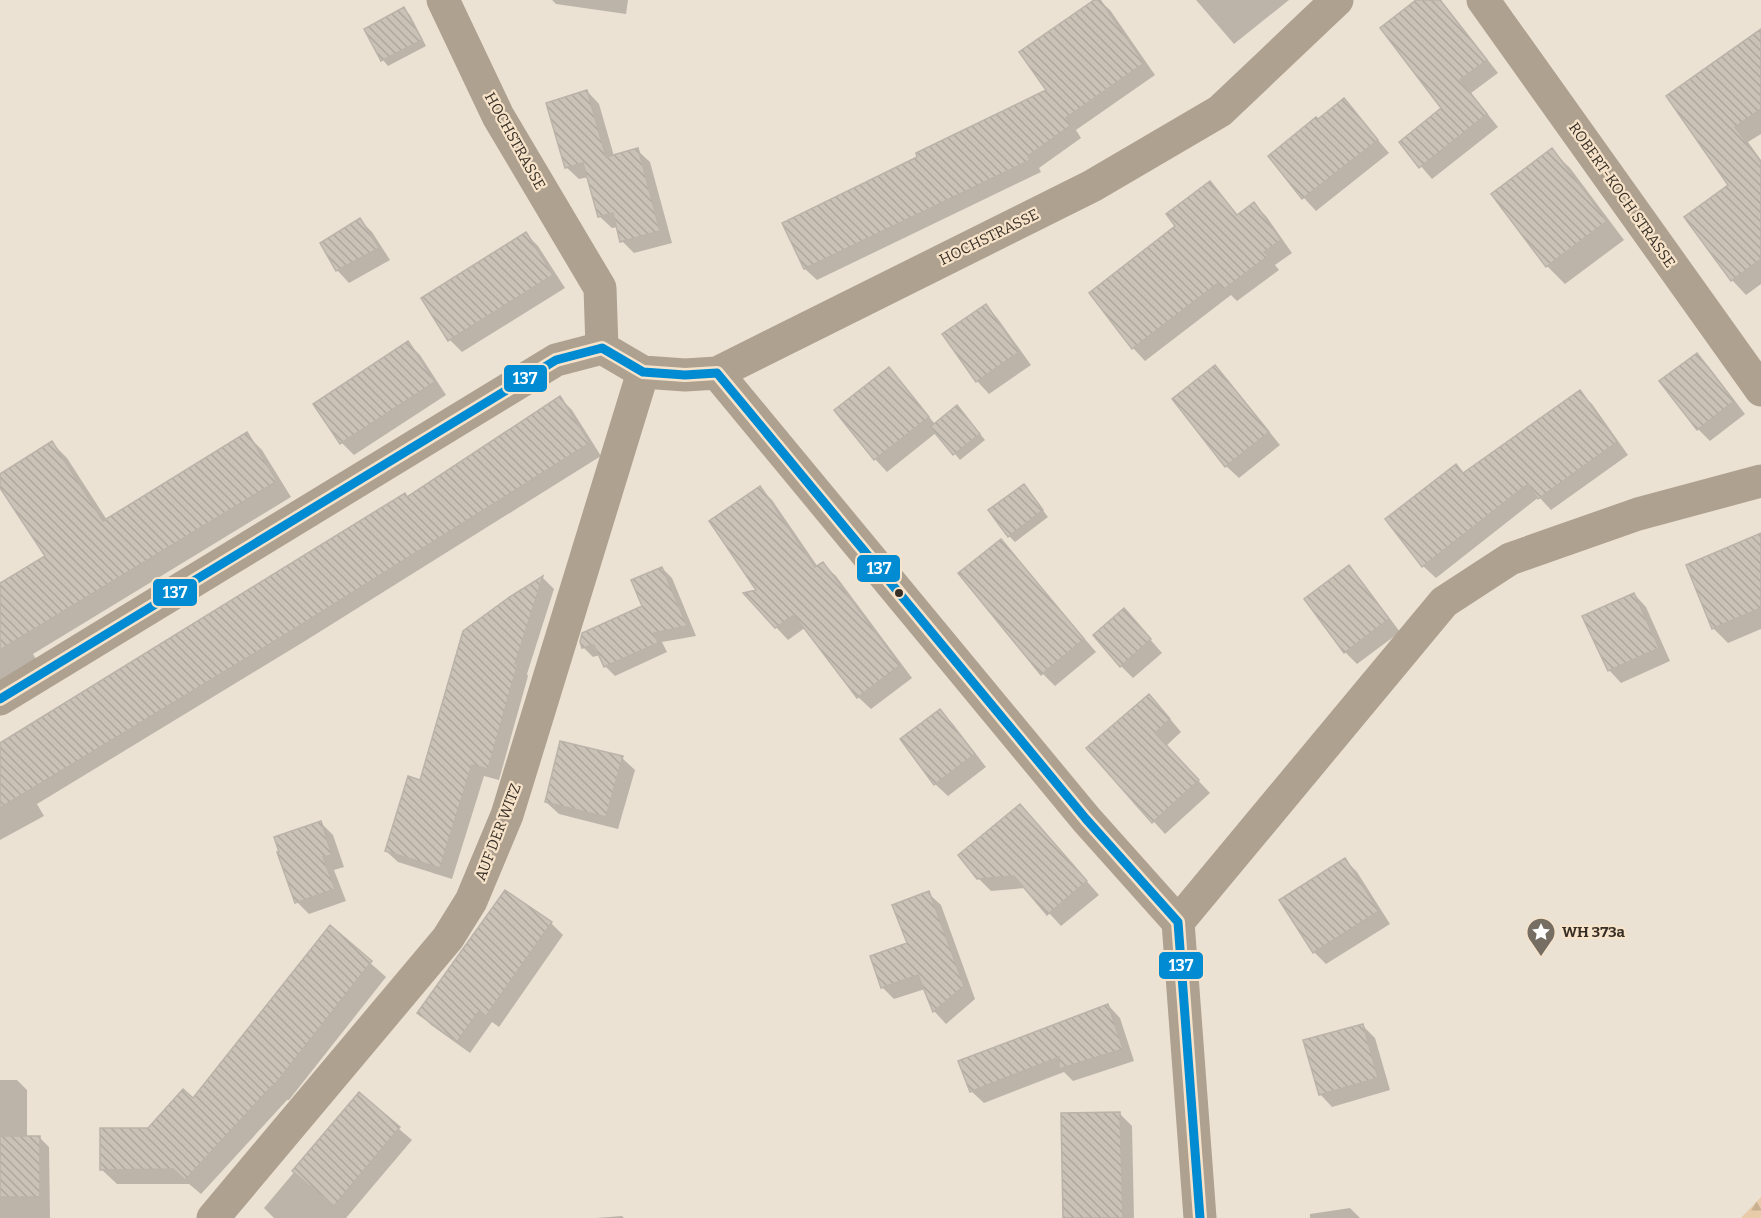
<svg xmlns="http://www.w3.org/2000/svg" width="1761" height="1218" font-family="Bitter,serif">
<style>
.forest{fill:url(#forest-firs)}
.shadow{fill:#0003}
.building{fill:url(#building-back-hatch);stroke:#bbb3a9;stroke-width:1.5}
.lines{fill:none;stroke-linecap:round;stroke-linejoin:round}
.street{stroke:#aea18f;stroke-width:33}
.bus-1-casing{stroke:#f7e3ca;stroke-width:14}
.bus-1{stroke:#008bd2;stroke-width:9}
.bus-dot{fill:#372f25;stroke:#f7e3ca;stroke-width:2}
.labels{text-anchor:middle;dominant-baseline:central;stroke-width:4.5;stroke-linejoin:round;paint-order:stroke}
.street-label{font-size:15px;fill:#372f25;stroke:#f7e3ca}
.poi-label{font-size:15px;font-weight:bold;fill:#372f25;stroke:#f7e3ca;text-anchor:start}
.line-badge{stroke:#f7e3ca;stroke-width:2}
.badge-label{font-size:16px;text-anchor:middle;font-weight:bold;fill:#fff}
</style>
<defs>
<pattern id="forest-firs" width="22" height="20" patternUnits="userSpaceOnUse" patternTransform="scale(1.5)"><rect width="22" height="20" fill="#e8cba8"/><path d="M5 1l3.5 6h-7zM16 11l3.5 6h-7z" fill="#c8af90"/></pattern>
<pattern id="building-back-hatch" width="6" height="6" patternUnits="userSpaceOnUse" patternTransform="scale(1.5)"><rect width="6" height="6" fill="#cac2b7"/><path d="M-1 5l2 2M0 0l6 6M5-1l2 2" fill="none" stroke="#aea79d"/></pattern>
</defs>
<rect width="100%" height="100%" fill="#ece2d4"/>
<!-- forest -->
<path class="forest" d="M 1761,1197 L 1761,1218 L 1741,1218 Z"/>
<!-- shadow -->
<path class="shadow" d="M 552,0 L 628,0 L 626,14 L 556,4 Z
M 1096,0 L 1099,0 L 1110,10 L 1155,75 L 1076,130 L 1081,138 L 1039,168 L 1041,172 L 817,280 L 805,269 L 784,224 L 1049,91 Z
M 1196,0 L 1289,0 L 1234,44 Z
M 1419,0 L 1441,0 L 1498,73 L 1471,93 L 1498,127 L 1432,179 L 1401,143 L 1444,109 Z
M 404,9 L 410,15 L 426,46 L 388,66 L 383,60 Z
M 587,91 L 599,104 L 614,156 L 637,150 L 650,162 L 672,243 L 634,253 L 622,241 L 618,227 L 612,228 L 599,216 L 589,177 L 579,179 L 566,167 Z
M 1668,97 L 1761,104 L 1761,134 L 1748,142 L 1761,160 L 1761,284 L 1746,295 L 1732,280 L 1731,186 Z
M 1344,100 L 1389,153 L 1316,211 L 1304,198 L 1270,156 Z
M 1551,150 L 1570,168 L 1624,240 L 1565,284 L 1547,266 Z
M 1210,183 L 1238,216 L 1253,204 L 1266,216 L 1292,253 L 1275,265 L 1279,270 L 1237,301 L 1231,295 L 1145,361 L 1133,348 L 1091,293 L 1177,226 Z
M 360,220 L 372,232 L 390,260 L 349,283 L 337,270 L 322,244 Z
M 526,234 L 538,246 L 565,288 L 462,352 L 450,340 Z
M 986,306 L 998,319 L 1031,365 L 989,394 L 977,381 L 945,335 Z
M 408,343 L 420,355 L 446,395 L 354,455 L 342,443 L 315,404 Z
M 1696,355 L 1709,367 L 1745,414 L 1710,441 L 1698,429 Z
M 1215,367 L 1227,379 L 1280,445 L 1239,478 L 1226,466 Z
M 889,369 L 935,424 L 963,413 L 985,440 L 960,460 L 937,432 L 887,472 L 875,459 L 837,410 Z
M 1579,392 L 1592,404 L 1628,455 L 1551,510 L 1539,497 L 1436,578 L 1423,566 L 1464,474 Z
M 560,398 L 572,410 L 601,456 L 305,641 L 37,804 L 44,816 L 0,840 L 0,760 L 408,498 Z
M 246,434 L 262,450 L 291,497 L 33,654 L 36,659 L 0,681 L 0,585 L 47,557 L 0,485 L 0,476 L 52,443 L 67,458 L 107,520 Z
M 760,488 L 772,500 L 818,567 L 823,564 L 836,576 L 912,678 L 871,709 L 858,697 L 806,627 L 788,640 L 745,594 L 758,591 Z
M 1029,492 L 1048,517 L 1015,542 L 1009,536 Z
M 1761,535 L 1761,629 L 1728,643 L 1713,628 L 1688,566 Z
M 1001,541 L 1096,652 L 1055,686 L 1043,674 L 960,573 Z
M 1349,567 L 1361,580 L 1400,632 L 1357,664 L 1345,652 Z
M 662,568 L 672,578 L 696,636 L 662,642 L 667,652 L 615,676 L 605,666 L 600,655 L 593,657 L 583,647 L 644,607 Z
M 543,578 L 554,589 L 527,674 L 528,676 L 499,780 L 484,776 L 452,879 L 398,862 L 386,851 L 509,599 Z
M 1634,594 L 1646,607 L 1670,661 L 1621,683 L 1609,670 Z
M 1136,623 L 1162,653 L 1133,678 L 1121,666 Z
M 1161,708 L 1181,732 L 1166,746 L 1210,793 L 1165,834 L 1088,749 Z
M 940,711 L 952,723 L 986,767 L 948,796 L 935,784 Z
M 622,758 L 635,770 L 618,829 L 559,814 L 546,802 Z
M 1020,806 L 1099,895 L 1061,926 L 1026,888 L 991,891 L 978,878 Z
M 321,823 L 333,835 L 344,867 L 334,870 L 346,901 L 309,914 L 297,902 Z
M 1345,860 L 1357,872 L 1390,924 L 1326,964 L 1314,952 Z
M 928,893 L 941,905 L 975,999 L 946,1024 L 934,1011 L 925,989 L 894,999 L 882,987 L 909,944 Z
M 551,923 L 563,935 L 499,1027 L 492,1022 L 470,1053 L 431,1025 L 419,1013 Z
M 330,927 L 386,977 L 289,1100 L 287,1100 L 201,1194 L 189,1184 L 117,1184 L 101,1169 L 193,1100 Z
M 1108,1005 L 1120,1018 L 1134,1061 L 1073,1081 L 1064,1072 L 984,1103 L 971,1091 Z
M 1362,1025 L 1375,1038 L 1390,1090 L 1332,1107 L 1320,1094 Z
M 0,1080 L 17,1080 L 27,1090 L 27,1137 L 39,1137 L 49,1147 L 50,1218 L 0,1218 Z
M 359,1095 L 412,1140 L 346,1218 L 274,1218 L 264,1208 Z
M 1119,1113 L 1132,1126 L 1134,1218 L 1065,1218 Z
M 1350,1208 L 1360,1218 L 1310,1218 L 1310,1214 Z
M 622,1216 L 624,1218 L 596,1218 Z"/>
<!-- building -->
<path class="building" d="M 1094,0 L 1100,0 L 1144,63 L 1066,118 L 1071,125 L 1028,156 L 1030,160 L 804,269 L 782,223 L 917,157 L 916,153 L 1046,90 L 1019,52 Z
M 1416,0 L 1440,0 L 1487,60 L 1460,80 L 1487,114 L 1419,168 L 1399,142 L 1441,108 L 1380,28 Z
M 404,7 L 422,40 L 381,61 L 364,29 Z
M 1761,29 L 1761,109 L 1735,127 L 1761,162 L 1761,259 L 1731,281 L 1684,217 L 1728,185 L 1666,96 Z
M 587,90 L 606,157 L 638,148 L 660,231 L 620,242 L 613,213 L 598,217 L 583,163 L 565,168 L 546,103 Z
M 1344,98 L 1378,140 L 1302,199 L 1268,156 L 1316,117 L 1318,119 Z
M 1552,148 L 1607,221 L 1546,267 L 1491,194 Z
M 1210,181 L 1237,215 L 1254,202 L 1281,240 L 1264,252 L 1268,256 L 1223,290 L 1218,283 L 1132,349 L 1089,293 L 1175,226 L 1166,214 Z
M 360,218 L 379,248 L 336,271 L 320,243 Z
M 526,232 L 553,275 L 448,341 L 421,298 Z
M 986,304 L 1019,352 L 976,382 L 942,334 Z
M 408,341 L 435,382 L 340,444 L 313,404 Z
M 1697,353 L 1734,401 L 1697,430 L 1659,381 Z
M 1215,365 L 1269,432 L 1225,467 L 1172,399 Z
M 889,367 L 929,417 L 874,460 L 834,410 Z
M 1580,390 L 1617,442 L 1538,499 L 1528,484 L 1422,567 L 1385,519 L 1456,464 L 1463,473 Z
M 560,396 L 590,443 L 293,630 L 0,808 L 0,743 L 405,493 L 407,497 Z
M 957,405 L 980,434 L 953,455 L 930,427 Z
M 247,432 L 277,481 L 0,650 L 0,583 L 45,556 L 0,488 L 0,474 L 52,441 L 103,521 Z
M 1024,484 L 1043,510 L 1008,537 L 988,510 Z
M 760,486 L 815,567 L 823,562 L 900,665 L 857,698 L 794,615 L 775,628 L 743,593 L 756,590 L 709,521 Z
M 1761,533 L 1761,608 L 1712,629 L 1686,565 Z
M 1001,539 L 1084,639 L 1041,675 L 958,573 Z
M 1349,565 L 1389,619 L 1344,653 L 1304,599 Z
M 662,567 L 687,626 L 654,633 L 658,643 L 604,667 L 594,645 L 582,648 L 580,642 L 582,633 L 642,606 L 631,580 Z
M 543,576 L 515,664 L 518,663 L 488,769 L 472,765 L 440,868 L 385,851 L 408,776 L 420,780 L 463,631 L 508,598 Z
M 1634,593 L 1659,648 L 1608,671 L 1582,616 Z
M 1124,608 L 1151,639 L 1120,667 L 1093,635 Z
M 1149,694 L 1170,719 L 1155,733 L 1199,780 L 1152,823 L 1086,748 Z
M 940,709 L 975,754 L 934,785 L 900,739 Z
M 560,741 L 623,756 L 606,817 L 545,802 Z
M 1020,804 L 1087,881 L 1047,915 L 1014,876 L 977,879 L 958,855 Z
M 321,821 L 332,855 L 323,857 L 335,889 L 295,903 L 277,852 L 279,852 L 274,837 Z
M 1345,858 L 1379,911 L 1313,953 L 1279,900 Z
M 505,890 L 552,922 L 486,1016 L 479,1011 L 457,1042 L 417,1013 Z
M 929,891 L 964,986 L 933,1012 L 918,975 L 881,988 L 870,956 L 907,943 L 892,905 Z
M 330,925 L 372,961 L 273,1087 L 272,1086 L 185,1180 L 173,1169 L 100,1170 L 100,1128 L 148,1128 L 183,1089 L 193,1098 Z
M 1108,1004 L 1123,1049 L 1059,1069 L 1059,1057 L 970,1092 L 958,1061 Z
M 1363,1024 L 1378,1078 L 1319,1095 L 1303,1040 Z
M 359,1092 L 400,1127 L 334,1206 L 292,1171 Z
M 1120,1112 L 1123,1218 L 1063,1218 L 1061,1113 Z
M 0,1136 L 40,1136 L 40,1197 L 0,1197 Z"/>
<g class="lines">
<!-- street -->
<path class="street" d="M 443,0 L 498,116 L 600,288 L 602,348
M 1483,0 L 1761,390
M 717,373 L 1086,819 L 1178,922 L 1200,1218
M 0,699 L 556,360 L 602,348 L 643,372 L 685,375 L 717,373 L 1092,186 L 1220,111 L 1337,0
M 1178,922 L 1444,602 L 1510,559 L 1638,514 L 1761,481
M 213,1218 L 448,938 L 471,901 L 507,815 L 643,372"/>
<!-- bus-1 casing -->
<g class="bus-1-casing">
<path id="bus-1" d="M 717,373 L 1086,819 L 1178,922 L 1200,1218
M 0,699 L 556,360 L 602,348 L 643,372 L 685,375 L 717,373"/>
</g>
<!-- bus-1 -->
<use href="#bus-1" class="bus-1"/>
</g>
<!-- icons -->
<defs>
<g id="sight-pin" transform="scale(1.5)"><path d="M0 17L-7.5 6A9.5 9.5 0 1 1 7.5 6Z" fill="#766e62" stroke="#f7e3ca"/><path d="M0-6L1.8-2.2L6-1.7L2.9 1.2L3.7 5.4L0 3.3L-3.7 5.4L-2.9 1.2L-6-1.7L-1.8-2.2Z" fill="#fff"/></g>
</defs>
<g fill-rule="evenodd">
<use href="#sight-pin" x="1541" y="932"/>
</g>
<!-- markers -->
<circle class="bus-dot" cx="899" cy="593" r="5"/>
<g class="labels">
<!-- street labels -->
<g class="street-label">
<text transform="translate(515 141) rotate(61)">HOCHSTRASSE</text>
<text transform="translate(1622 195) rotate(55)">ROBERT-KOCH STRASSE</text>
<text transform="translate(989 237) rotate(-26)">HOCHSTRASSE</text>
<text transform="translate(498 832) rotate(-69)">AUF DER WITZ</text>
</g>
<!-- poi labels -->
<g class="poi-label">
<text x="1562" y="932">WH 373a</text>
</g>
</g>
<g class="line-badge">
<rect x="503" y="364" width="45" height="29" rx="6" fill="#008bd2"/>
<rect x="856" y="554" width="45" height="29" rx="6" fill="#008bd2"/>
<rect x="152" y="578" width="46" height="29" rx="6" fill="#008bd2"/>
<rect x="1158" y="951" width="46" height="29" rx="6" fill="#008bd2"/>
</g>
<g class="badge-label">
<text x="525" y="384">137</text>
<text x="879" y="574">137</text>
<text x="175" y="598">137</text>
<text x="1181" y="971">137</text>
</g>
</svg>
